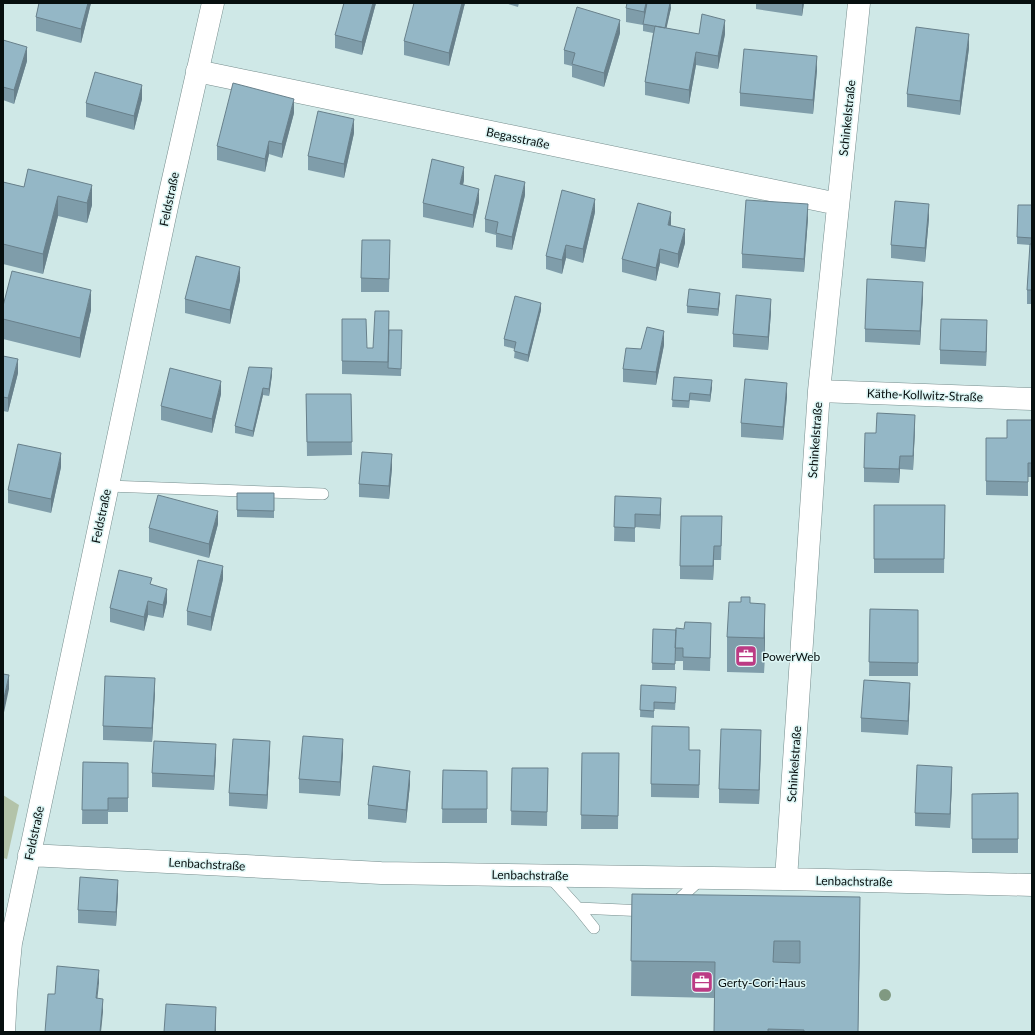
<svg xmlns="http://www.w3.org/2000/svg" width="1035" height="1035" font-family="Lato,sans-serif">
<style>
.green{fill:#b3c3a9}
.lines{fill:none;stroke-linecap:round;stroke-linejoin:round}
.service-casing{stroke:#768d8d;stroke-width:12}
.minor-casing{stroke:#768d8d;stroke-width:23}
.service{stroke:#fff;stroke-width:11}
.minor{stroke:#fff;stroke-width:22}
.tree{fill:#809981}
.wall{fill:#7f9daa}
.shaded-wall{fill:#68808b}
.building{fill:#94b7c6;stroke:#68808b;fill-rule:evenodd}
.labels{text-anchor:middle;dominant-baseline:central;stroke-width:3;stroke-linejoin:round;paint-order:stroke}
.street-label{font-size:12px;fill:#070f0f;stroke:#dcf5f4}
.poi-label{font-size:12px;fill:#070f0f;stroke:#dcf5f4;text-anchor:start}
</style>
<rect width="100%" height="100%" fill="#cfe8e7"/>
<!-- green -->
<path class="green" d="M 3,795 L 19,805 L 7,859 L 3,858 Z"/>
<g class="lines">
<!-- service casing -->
<g class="service-casing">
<path id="service" d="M 108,486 L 323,494
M 549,876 L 578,908 L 594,928
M 674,904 L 701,879
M 578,908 L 646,911"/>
</g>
<!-- minor casing -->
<g class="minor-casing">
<path id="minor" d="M 197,71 L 838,204
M 819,391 L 1032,399
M 29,855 L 381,873 L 786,879 L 1032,885
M 786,879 L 819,391 L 859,3
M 4,1032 L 6,994 L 11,943 L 169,197 L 213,3"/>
</g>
<!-- service -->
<use href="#service" class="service"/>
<!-- minor -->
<use href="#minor" class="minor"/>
</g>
<!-- trees -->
<circle class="tree" cx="885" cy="995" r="6"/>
<!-- wall -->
<path class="wall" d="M 39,3 L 91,3 L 81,43 L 36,31 L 36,17 Z
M 376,3 L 362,55 L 335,48 L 335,35 Z
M 465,3 L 449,66 L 404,55 L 404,41 Z
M 505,3 L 519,3 L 518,7 Z
M 671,3 L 671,8 L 666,28 L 699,34 L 725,34 L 718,69 L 696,65 L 689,104 L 645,95 L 645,82 L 653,33 L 643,31 L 643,25 L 626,22 L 626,8 Z
M 756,3 L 804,3 L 802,16 L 756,9 Z
M 620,33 L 604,87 L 572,77 L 572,66 L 564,64 L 564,50 Z
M 3,40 L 27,61 L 14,104 L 3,100 Z
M 969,48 L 960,115 L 907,107 L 907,94 Z
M 817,70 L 813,114 L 740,106 L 740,93 Z
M 142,99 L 134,130 L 86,117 L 86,103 Z
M 294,113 L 282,158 L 269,154 L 265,172 L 217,160 L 217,146 Z
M 354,133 L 344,178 L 308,170 L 308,156 Z
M 28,169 L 92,205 L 87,223 L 58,216 L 43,274 L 3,264 L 3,182 L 24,187 Z
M 464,180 L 463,185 L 479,202 L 473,228 L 423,217 L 423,203 Z
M 525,195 L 512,250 L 496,247 L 496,235 L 485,232 L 485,219 Z
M 1032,205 L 1032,304 L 1027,304 L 1027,290 L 1030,245 L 1017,244 L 1017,237 Z
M 595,212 L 583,263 L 566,258 L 562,274 L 546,269 L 546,256 Z
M 808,218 L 804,272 L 742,268 L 742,254 Z
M 929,218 L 925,262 L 891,258 L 891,245 Z
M 671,226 L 685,243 L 678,268 L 660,263 L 656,281 L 622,272 L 622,259 Z
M 390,254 L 389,292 L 361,292 L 361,278 Z
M 240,280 L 230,324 L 185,313 L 185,299 Z
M 923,296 L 920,345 L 865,342 L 865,329 Z
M 720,300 L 718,316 L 687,313 L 687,306 Z
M 3,306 L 91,310 L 80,358 L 3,339 Z
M 541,310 L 528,362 L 514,358 L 515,349 L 504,346 L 504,339 Z
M 771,312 L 768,350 L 733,347 L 733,334 Z
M 389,330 L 402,330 L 401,376 L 342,374 L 342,361 L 367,348 L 373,348 Z
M 987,334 L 986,366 L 940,364 L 940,350 Z
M 664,345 L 656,385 L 623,382 L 623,369 L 641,349 Z
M 3,356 L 18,373 L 8,412 L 3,411 Z
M 272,375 L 269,396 L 263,395 L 253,437 L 235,433 L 235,426 Z
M 674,377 L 712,387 L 710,402 L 690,400 L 689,408 L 672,407 Z
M 221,394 L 212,433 L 161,420 L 161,406 Z
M 306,394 L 351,394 L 352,455 L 307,456 Z
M 787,396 L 783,440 L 741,437 L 741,423 Z
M 1032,420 L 1032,477 L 1028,477 L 1028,496 L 986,495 L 986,438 L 1007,438 Z
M 915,428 L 913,470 L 900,469 L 899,483 L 864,482 L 864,468 L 876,433 Z
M 61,467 L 51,513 L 8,503 L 8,490 Z
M 392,468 L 389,499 L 359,497 L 359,484 Z
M 237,493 L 274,493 L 274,518 L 237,517 Z
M 615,496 L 661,512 L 660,529 L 635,527 L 635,542 L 614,541 Z
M 874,505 L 945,505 L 944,573 L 874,573 Z
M 218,524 L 209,558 L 149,542 L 149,528 Z
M 722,530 L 721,560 L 714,560 L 713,580 L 680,579 L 680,566 Z
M 223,579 L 211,631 L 187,625 L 187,611 Z
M 152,585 L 167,602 L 163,618 L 148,615 L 144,631 L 110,622 L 110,608 Z
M 750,603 L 765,639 L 764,673 L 727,672 L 727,637 Z
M 870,609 L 918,610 L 918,676 L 869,676 Z
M 653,629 L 711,636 L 710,671 L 683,670 L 683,661 L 675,661 L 675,660 L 675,670 L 652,670 Z
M 641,685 L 676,694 L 675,710 L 654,709 L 654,718 L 640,717 Z
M 155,692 L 152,742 L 103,740 L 103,726 Z
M 910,697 L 908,735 L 861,732 L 861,718 Z
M 761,743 L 759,804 L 719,803 L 719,789 Z
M 689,750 L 700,764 L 699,798 L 651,797 L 651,784 Z
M 343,753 L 340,796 L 299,793 L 299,779 Z
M 582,753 L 619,753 L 618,829 L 581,829 Z
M 270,755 L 267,809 L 229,806 L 229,793 Z
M 216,757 L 214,790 L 152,787 L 152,773 Z
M 83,762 L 128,763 L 128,812 L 108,812 L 108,824 L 82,824 Z
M 512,768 L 548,768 L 547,826 L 511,825 Z
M 443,770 L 487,771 L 487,823 L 442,823 Z
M 952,780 L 950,828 L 915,826 L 915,813 Z
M 410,784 L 406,823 L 368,819 L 368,805 Z
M 1018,793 L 1018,853 L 972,853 L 972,794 Z
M 118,893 L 116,926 L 78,923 L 78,910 Z
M 632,894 L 860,933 L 858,1032 L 714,1032 L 714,998 L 631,996 Z"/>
<!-- shaded-wall -->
<path class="shaded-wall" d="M 88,3 L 91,3 L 81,43 L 81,29 Z
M 373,3 L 376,3 L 362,55 L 362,42 Z
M 462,3 L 465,3 L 449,66 L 449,53 Z
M 646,3 L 648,3 L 644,26 L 644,12 Z
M 670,3 L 671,8 L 665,35 L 665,28 Z
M 802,3 L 804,3 L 802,16 Z
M 620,20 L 620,33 L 604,87 L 604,73 Z
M 725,20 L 725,34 L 718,69 L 718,56 Z
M 969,34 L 969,48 L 960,115 L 960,101 Z
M 27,47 L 27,61 L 14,104 L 14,90 Z
M 696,52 L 696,65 L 689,104 L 689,90 Z
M 817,56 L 817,70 L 813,114 L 813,100 Z
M 142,85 L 142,99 L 134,130 L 134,116 Z
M 294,99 L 294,113 L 282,158 L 282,144 Z
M 354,119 L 354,133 L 344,178 L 344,164 Z
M 269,141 L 269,154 L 265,172 L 265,159 Z
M 464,167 L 464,180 L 460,198 L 460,184 Z
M 525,182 L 525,195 L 512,250 L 512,237 Z
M 92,185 L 92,205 L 87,223 L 87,203 Z
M 479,189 L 479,202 L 473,228 L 473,215 Z
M 58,196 L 58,216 L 43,274 L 43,254 Z
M 595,199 L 595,212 L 583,263 L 583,249 Z
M 808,204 L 808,218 L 804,272 L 804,259 Z
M 929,204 L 929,218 L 925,262 L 925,248 Z
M 671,212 L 671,225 L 668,225 Z
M 685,229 L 685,243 L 678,268 L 678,254 Z
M 566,245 L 566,258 L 562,274 L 562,260 Z
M 660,249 L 660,263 L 656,281 L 656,268 Z
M 240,267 L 240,280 L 230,324 L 230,310 Z
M 923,282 L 923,296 L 920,345 L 920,331 Z
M 91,290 L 91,310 L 80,358 L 80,338 Z
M 720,293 L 720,300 L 718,316 L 718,309 Z
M 771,299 L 771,312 L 768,350 L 768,337 Z
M 541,303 L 541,310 L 528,362 L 528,355 Z
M 987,320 L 987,334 L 986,366 L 986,352 Z
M 664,331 L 664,345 L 656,385 L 656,372 Z
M 18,359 L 18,373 L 8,412 L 8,398 Z
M 272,368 L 272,375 L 269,396 L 269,389 Z
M 712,380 L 712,387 L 710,402 L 710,395 Z
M 221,381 L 221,394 L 212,433 L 212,419 Z
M 787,383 L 787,396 L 783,440 L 783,427 Z
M 263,388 L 263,395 L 253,437 L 253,431 Z
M 915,415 L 915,428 L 913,470 L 913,456 Z
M 61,453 L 61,467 L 51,513 L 51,499 Z
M 392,454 L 392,468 L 389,499 L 389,486 Z
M 900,456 L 900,469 L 899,483 L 899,469 Z
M 661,498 L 661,512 L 660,529 L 660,515 Z
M 218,511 L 218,524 L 209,558 L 209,544 Z
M 714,546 L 714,560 L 713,580 L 713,566 Z
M 223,566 L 223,579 L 211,631 L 211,617 Z
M 167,589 L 167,602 L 163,618 L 163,605 Z
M 148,601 L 148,615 L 144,631 L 144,617 Z
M 765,604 L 765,639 L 764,673 L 764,638 Z
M 9,675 L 9,689 L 3,717 L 3,703 Z
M 155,678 L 155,692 L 152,742 L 152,728 Z
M 910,683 L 910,697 L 908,735 L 908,721 Z
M 761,730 L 761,743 L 759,804 L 759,790 Z
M 343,739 L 343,753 L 340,796 L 340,782 Z
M 270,741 L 270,755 L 267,809 L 267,795 Z
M 216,744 L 216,757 L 214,790 L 214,776 Z
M 952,767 L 952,780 L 950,828 L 950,814 Z
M 410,771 L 410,784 L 406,823 L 406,810 Z
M 118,880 L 118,893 L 116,926 L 116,912 Z
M 860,897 L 860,933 L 858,1032 Z
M 99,970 L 99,983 L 96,1012 L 96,998 Z
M 103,999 L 103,1012 L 101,1032 L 100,1032 Z
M 216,1007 L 216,1032 L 215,1032 Z"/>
<!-- building -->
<path class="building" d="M 39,3 L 88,3 L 81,29 L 36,17 Z
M 344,3 L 373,3 L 362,42 L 335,35 Z
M 414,3 L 462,3 L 449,53 L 404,41 Z
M 627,3 L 646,3 L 644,12 L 626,8 Z
M 647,3 L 670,3 L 665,28 L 643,24 Z
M 577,7 L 620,20 L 604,73 L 572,64 L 575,53 L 564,50 Z
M 702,14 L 725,20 L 718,56 L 696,52 L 689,90 L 645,82 L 655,26 L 699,34 Z
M 916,27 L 969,34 L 960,101 L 907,94 Z
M 3,40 L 27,47 L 14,90 L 3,87 Z
M 744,49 L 817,56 L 813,100 L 740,93 Z
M 95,72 L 142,85 L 134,116 L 86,103 Z
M 233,83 L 294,99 L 282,144 L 269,141 L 265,159 L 217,146 Z
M 318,111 L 354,119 L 344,164 L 308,156 Z
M 432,159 L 464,167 L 460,184 L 479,189 L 473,215 L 423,203 Z
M 28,169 L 92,185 L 87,203 L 58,196 L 43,254 L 3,244 L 3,182 L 24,187 Z
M 495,175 L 525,182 L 512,237 L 496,233 L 498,222 L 485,219 Z
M 562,190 L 595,199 L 583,249 L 566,245 L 562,260 L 546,256 Z
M 746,200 L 808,204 L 804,259 L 742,254 Z
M 895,201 L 929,204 L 925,248 L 891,245 Z
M 638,203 L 671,212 L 668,225 L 685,229 L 678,254 L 660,249 L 656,268 L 622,259 Z
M 1018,205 L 1032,205 L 1032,238 L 1017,237 Z
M 362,240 L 390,240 L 389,279 L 361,278 Z
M 1030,244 L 1032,244 L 1032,290 L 1027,290 Z
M 196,256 L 240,267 L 230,310 L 185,299 Z
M 12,271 L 91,290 L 80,338 L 3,319 L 3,306 Z
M 867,279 L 923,282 L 920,331 L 865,329 Z
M 689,289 L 720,293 L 718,309 L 687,306 Z
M 736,295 L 771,299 L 768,337 L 733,334 Z
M 515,296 L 541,303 L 528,355 L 514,351 L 516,342 L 504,339 Z
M 375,311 L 389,311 L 388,362 L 342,361 L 342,319 L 366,319 L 367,348 L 373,348 Z
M 941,319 L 987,320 L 986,352 L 940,350 Z
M 647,327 L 664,331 L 656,372 L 623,369 L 626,348 L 641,349 Z
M 389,330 L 402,330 L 401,369 L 388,368 Z
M 3,356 L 18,359 L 8,398 L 3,397 Z
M 249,367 L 272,368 L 269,389 L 263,388 L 253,431 L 235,426 Z
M 170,368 L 221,381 L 212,419 L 161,406 Z
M 674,377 L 712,380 L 710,395 L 690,393 L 689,401 L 672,400 Z
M 745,379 L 787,383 L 783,427 L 741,423 Z
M 306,394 L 351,394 L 352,442 L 307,442 Z
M 877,413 L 915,415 L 913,456 L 900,456 L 899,469 L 864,468 L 865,433 L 876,433 Z
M 1007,420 L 1032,420 L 1032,463 L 1028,463 L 1028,482 L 986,481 L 986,438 L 1007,438 Z
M 18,444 L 61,453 L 51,499 L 8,490 Z
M 362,452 L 392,454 L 389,486 L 359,484 Z
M 237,493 L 274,493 L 274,511 L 237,510 Z
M 158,495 L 218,511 L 209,544 L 149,528 Z
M 615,496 L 661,498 L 660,515 L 635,514 L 635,528 L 614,527 Z
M 874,505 L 945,505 L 944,559 L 874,559 Z
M 681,516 L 722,516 L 721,546 L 714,546 L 713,566 L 680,566 Z
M 198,560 L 223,566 L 211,617 L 187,611 Z
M 119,570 L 152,578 L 150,584 L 167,589 L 163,605 L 148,601 L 144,617 L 110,608 Z
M 741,597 L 750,597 L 750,603 L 765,604 L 764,638 L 727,637 L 729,602 L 741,602 Z
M 870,609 L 918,610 L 918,663 L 869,662 Z
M 685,622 L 711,623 L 710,658 L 683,657 L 683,648 L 675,648 L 676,628 L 684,629 Z
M 653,629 L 676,630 L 675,664 L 652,663 Z
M 3,674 L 9,675 L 3,703 Z
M 105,676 L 155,678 L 152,728 L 103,726 Z
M 864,680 L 910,683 L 908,721 L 861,718 Z
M 641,685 L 676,687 L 675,703 L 654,702 L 654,711 L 640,710 Z
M 652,726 L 689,727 L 689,750 L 700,750 L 699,785 L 651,784 Z
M 721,729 L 761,730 L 759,790 L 719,789 Z
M 303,736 L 343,739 L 340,782 L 299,779 Z
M 233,739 L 270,741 L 267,795 L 229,793 Z
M 154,741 L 216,744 L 214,776 L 152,773 Z
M 582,753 L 619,753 L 618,816 L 581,815 Z
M 83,762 L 128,763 L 128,798 L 108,798 L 108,810 L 82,810 Z
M 917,765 L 952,767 L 950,814 L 915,813 Z
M 373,766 L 410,771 L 406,810 L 368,805 Z
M 512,768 L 548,768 L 547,812 L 511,811 Z
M 443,770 L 487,771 L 487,809 L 442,809 Z
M 1018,793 L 1018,839 L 972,839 L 972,794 Z
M 80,877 L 118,880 L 116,912 L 78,910 Z
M 632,894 L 860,897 L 858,1032 L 804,1032 L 804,1030 L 768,1029 L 768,1032 L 714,1032 L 715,962 L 631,961 ZM 774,941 L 800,941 L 800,963 L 773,962 Z
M 57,966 L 99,970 L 96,998 L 103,999 L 100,1032 L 45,1032 L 48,994 L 55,994 Z
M 166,1004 L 216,1007 L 215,1032 L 164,1032 Z"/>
<!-- icons -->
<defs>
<g id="office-square" transform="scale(1.15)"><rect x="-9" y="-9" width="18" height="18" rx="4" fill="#bc3b84" stroke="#dcf5f4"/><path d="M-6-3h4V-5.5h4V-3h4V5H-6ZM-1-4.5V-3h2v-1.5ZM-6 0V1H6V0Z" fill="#fff"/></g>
</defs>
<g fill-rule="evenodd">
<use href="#office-square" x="746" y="656"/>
<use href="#office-square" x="702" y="982"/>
</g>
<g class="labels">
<!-- street labels -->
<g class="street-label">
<text transform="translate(847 118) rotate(-84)">Schinkelstraße</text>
<text transform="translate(518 138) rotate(12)">Begasstraße</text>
<text transform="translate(169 199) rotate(-78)">Feldstraße</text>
<text transform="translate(925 395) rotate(2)">Käthe-Kollwitz-Straße</text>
<text transform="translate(815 440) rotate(-86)">Schinkelstraße</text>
<text transform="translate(101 516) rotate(-78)">Feldstraße</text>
<text transform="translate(794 764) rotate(-86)">Schinkelstraße</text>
<text transform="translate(34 833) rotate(-78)">Feldstraße</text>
<text transform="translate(207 864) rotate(3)">Lenbachstraße</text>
<text transform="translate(530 875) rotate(1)">Lenbachstraße</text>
<text transform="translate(854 881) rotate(1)">Lenbachstraße</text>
</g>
<!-- poi labels -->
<g class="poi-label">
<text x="762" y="656">PowerWeb</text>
<text x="718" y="982">Gerty-Cori-Haus</text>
</g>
</g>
<!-- border -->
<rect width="1035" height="1035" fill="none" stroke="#070f0f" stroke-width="8"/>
</svg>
